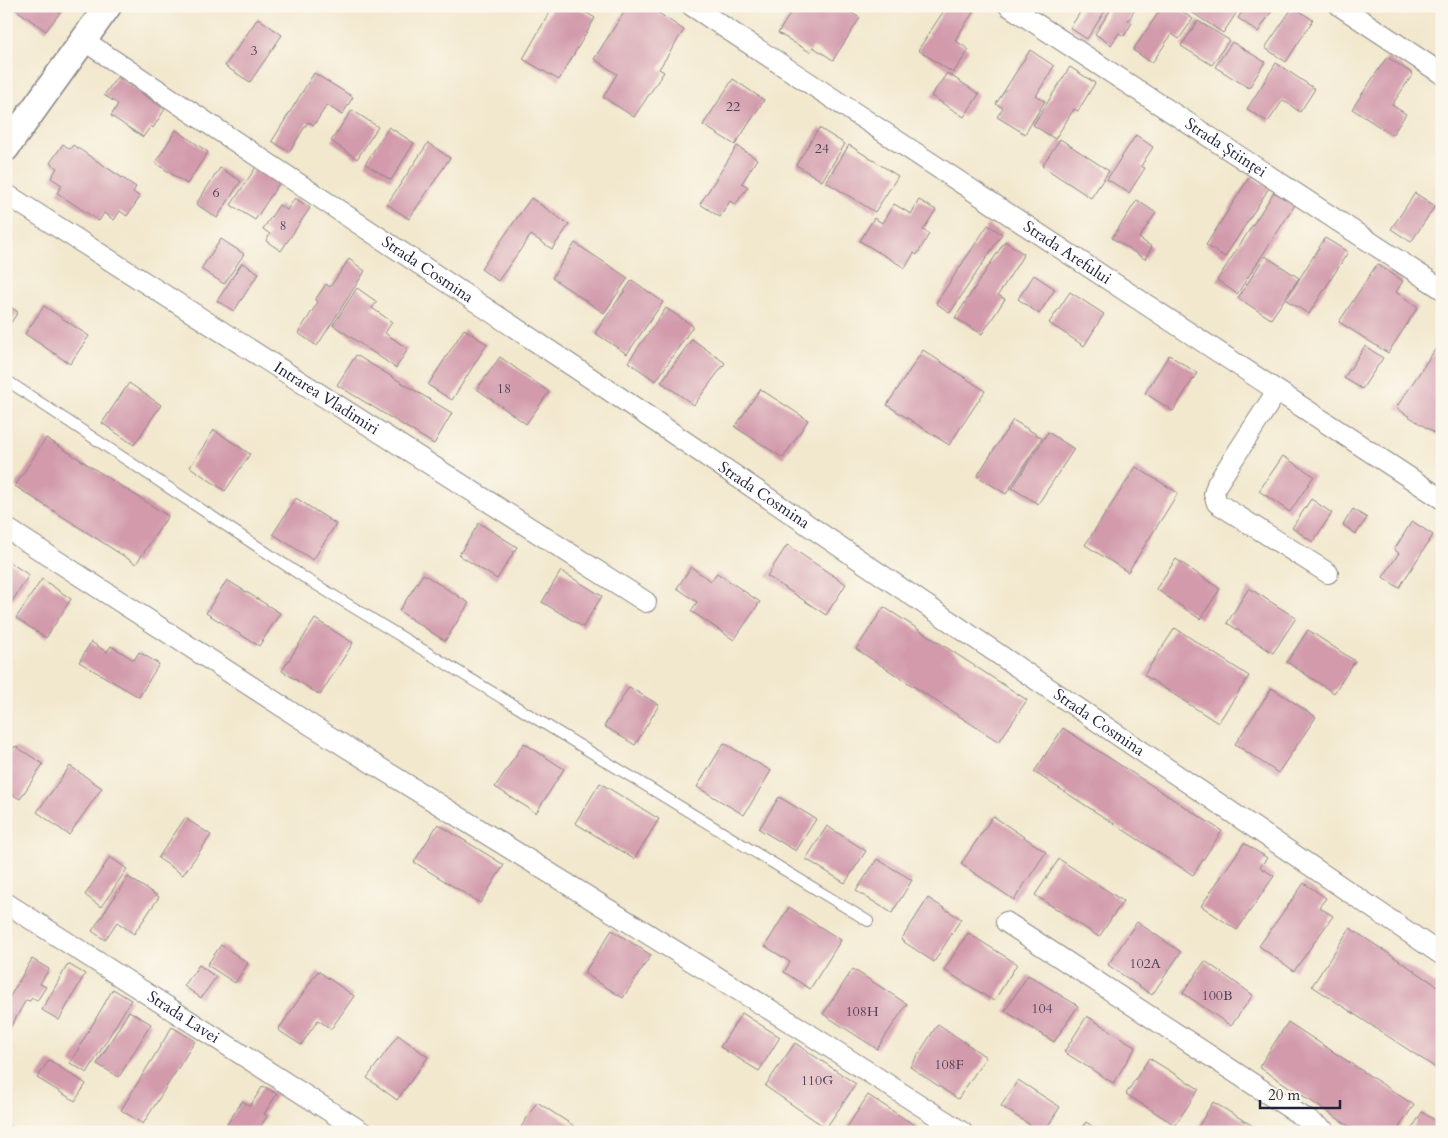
<svg xmlns="http://www.w3.org/2000/svg" width="1448" height="1138" font-family="Cardo,serif">
<style>
.building{fill:#d29aab}
.lines{fill:none;stroke-linecap:round;stroke-linejoin:round}
.service-casing{stroke:#8a8584;stroke-width:12}
.minor-casing{stroke:#8a8584;stroke-width:22}
.tertiary-casing{stroke:#8a8584;stroke-width:29}
.service{stroke:#fff;stroke-width:10}
.minor{stroke:#fff;stroke-width:20}
.tertiary{stroke:#fff;stroke-width:26}
.labels{text-anchor:middle;dominant-baseline:central;stroke-width:4;stroke-linejoin:round;paint-order:stroke}
.number-label{font-size:14px;fill:#4e4057}
.street-label{font-size:16px;fill:#22223b;stroke:#fbf7ec}
</style>
<rect width="100%" height="100%" fill="#fbf7ec"/>
<filter id="ink" filterUnits="userSpaceOnUse"><feTurbulence type="fractalNoise" baseFrequency=".02" numOctaves="2"/><feDisplacementMap in="SourceGraphic" scale="10" xChannelSelector="R" yChannelSelector="G"/><feConvolveMatrix kernelMatrix="1 2 1 2 8 2 1 2 1" color-interpolation-filters="sRGB"/></filter>
<filter id="wash" filterUnits="userSpaceOnUse"><feTurbulence type="fractalNoise" baseFrequency=".0096" numOctaves="4" result="noise"/><feDisplacementMap in="SourceGraphic" scale="20" xChannelSelector="R" yChannelSelector="G"/><feGaussianBlur stdDeviation="1.12" result="paint"/><feColorMatrix in="noise" values="0 0 0 0 0 0 0 0 0 0 0 0 0 0 0 0 0 1.4 0 .05"/><feComposite in="paint" operator="in"/></filter>
<g filter="url(#wash)">
<rect width="100%" height="100%" fill="#f2e8ce"/>
<g id="blocks">
<!-- building -->
<path class="building" d="M 11,6 L 65,6 L 46,31 Z
M 553,6 L 575,6 L 595,18 L 559,80 L 523,59 Z
M 628,6 L 648,6 L 684,30 L 659,69 L 664,72 L 634,117 L 603,97 L 617,74 L 594,59 Z
M 788,6 L 840,6 L 860,18 L 833,60 L 813,47 L 810,52 L 778,33 L 790,14 L 785,11 Z
M 947,6 L 966,6 L 974,11 L 955,40 L 969,50 L 953,73 L 918,50 Z
M 1084,6 L 1108,6 L 1087,39 L 1070,28 Z
M 1113,6 L 1137,6 L 1128,21 L 1132,23 L 1124,36 L 1119,33 L 1111,45 L 1095,34 Z
M 1163,6 L 1174,6 L 1193,19 L 1179,39 L 1172,34 L 1152,63 L 1133,50 Z
M 1193,6 L 1241,6 L 1223,33 L 1190,11 Z
M 1246,6 L 1275,6 L 1258,32 L 1238,18 Z
M 1293,7 L 1313,20 L 1286,62 L 1265,48 Z
M 258,18 L 282,35 L 250,82 L 225,66 Z
M 1198,21 L 1229,40 L 1212,65 L 1181,46 Z
M 1232,42 L 1265,62 L 1249,88 L 1215,67 Z
M 1030,50 L 1054,66 L 1036,96 L 1045,101 L 1025,134 L 997,117 L 1003,108 L 996,104 Z
M 1387,57 L 1413,74 L 1392,105 L 1406,114 L 1392,135 L 1352,109 Z
M 1276,63 L 1315,89 L 1300,112 L 1283,100 L 1268,122 L 1247,109 Z
M 1070,67 L 1095,83 L 1078,111 L 1074,109 L 1055,139 L 1033,125 Z
M 314,73 L 353,97 L 342,115 L 327,105 L 314,125 L 308,122 L 289,152 L 272,141 Z
M 947,73 L 979,94 L 964,117 L 931,96 Z
M 117,77 L 165,109 L 153,128 L 151,126 L 143,137 L 111,116 L 118,104 L 104,95 Z
M 733,79 L 764,100 L 735,145 L 703,125 Z
M 352,110 L 378,127 L 357,159 L 331,141 Z
M 389,127 L 414,143 L 391,180 L 365,164 Z
M 819,128 L 845,144 L 822,181 L 796,165 Z
M 176,130 L 208,152 L 187,184 L 155,163 Z
M 1136,135 L 1153,147 L 1141,166 L 1145,168 L 1129,193 L 1107,179 Z
M 1060,139 L 1109,171 L 1091,198 L 1042,166 Z
M 428,143 L 450,158 L 409,219 L 387,204 Z
M 63,144 L 70,149 L 73,145 L 136,187 L 133,192 L 140,197 L 127,216 L 120,211 L 114,220 L 104,213 L 99,221 L 57,193 L 62,185 L 51,178 L 57,168 L 50,163 Z
M 849,145 L 898,176 L 875,212 L 826,182 Z
M 737,146 L 757,159 L 742,183 L 748,187 L 735,205 L 730,201 L 720,217 L 700,204 Z
M 256,167 L 280,182 L 255,220 L 231,205 Z
M 220,168 L 241,181 L 217,218 L 196,204 Z
M 1250,176 L 1269,188 L 1225,257 L 1206,245 Z
M 1274,192 L 1295,205 L 1237,294 L 1217,280 Z
M 1415,193 L 1435,206 L 1411,242 L 1391,229 Z
M 295,198 L 310,208 L 281,251 L 266,241 L 270,234 L 263,229 L 279,205 L 287,210 Z
M 531,198 L 569,225 L 552,249 L 531,235 L 498,281 L 481,269 Z
M 919,200 L 936,210 L 923,230 L 929,234 L 917,255 L 914,253 L 905,268 L 860,241 L 874,218 L 882,223 L 894,204 L 911,214 Z
M 1137,200 L 1156,213 L 1139,238 L 1152,247 L 1145,259 L 1112,238 Z
M 988,225 L 1002,234 L 950,313 L 936,303 Z
M 1325,238 L 1348,252 L 1309,314 L 1286,300 Z
M 221,239 L 244,254 L 224,284 L 201,269 Z
M 1005,241 L 1024,254 L 998,295 L 1005,299 L 982,334 L 955,318 Z
M 575,243 L 628,278 L 604,313 L 552,278 Z
M 1265,256 L 1299,278 L 1271,319 L 1238,298 Z
M 349,259 L 365,271 L 317,346 L 298,333 L 318,302 L 315,300 L 326,284 L 330,287 Z
M 242,263 L 259,273 L 234,311 L 217,301 Z
M 1377,264 L 1403,281 L 1396,292 L 1418,307 L 1388,353 L 1339,322 Z
M 1034,275 L 1055,289 L 1039,314 L 1018,299 Z
M 632,280 L 663,302 L 627,354 L 595,333 Z
M 357,288 L 377,302 L 372,308 L 392,322 L 385,333 L 408,349 L 396,368 L 333,325 Z
M 1070,292 L 1104,314 L 1084,346 L 1049,323 Z
M 6,304 L 18,312 L 6,330 Z
M 44,306 L 89,336 L 70,364 L 25,334 Z
M 666,308 L 693,326 L 656,381 L 628,362 Z
M 464,329 L 487,344 L 452,400 L 428,385 Z
M 692,339 L 725,363 L 694,405 L 661,382 Z
M 1442,339 L 1442,438 L 1396,408 Z
M 1365,346 L 1383,358 L 1362,389 L 1344,378 Z
M 923,350 L 985,391 L 949,445 L 887,405 Z
M 356,355 L 452,413 L 434,444 L 337,385 Z
M 1169,355 L 1197,373 L 1173,411 L 1145,393 Z
M 500,357 L 549,392 L 526,424 L 477,389 Z
M 129,383 L 161,405 L 134,445 L 102,423 Z
M 760,389 L 808,420 L 783,458 L 735,427 Z
M 1013,420 L 1042,438 L 1006,494 L 977,476 Z
M 214,430 L 250,454 L 225,491 L 190,467 Z
M 1048,432 L 1074,449 L 1038,504 L 1012,488 Z
M 46,438 L 168,516 L 136,564 L 15,486 Z
M 1283,456 L 1314,476 L 1290,512 L 1259,491 Z
M 1136,467 L 1178,493 L 1128,572 L 1085,545 Z
M 296,498 L 336,524 L 313,560 L 273,534 Z
M 1311,499 L 1332,513 L 1313,542 L 1292,528 Z
M 1353,509 L 1367,518 L 1356,534 L 1343,525 Z
M 1412,521 L 1433,535 L 1399,588 L 1383,577 L 1399,553 L 1394,550 Z
M 479,523 L 517,547 L 497,579 L 459,555 Z
M 787,545 L 846,584 L 826,615 L 767,576 Z
M 1176,559 L 1220,589 L 1200,619 L 1156,589 Z
M 6,560 L 29,575 L 11,603 L 6,600 Z
M 691,567 L 711,581 L 717,573 L 760,602 L 734,640 L 691,611 L 697,602 L 677,588 Z
M 561,571 L 602,596 L 583,627 L 542,602 Z
M 423,574 L 469,603 L 445,641 L 399,611 Z
M 42,579 L 71,599 L 46,638 L 16,618 Z
M 227,580 L 280,613 L 259,646 L 206,613 Z
M 1249,588 L 1296,618 L 1273,653 L 1227,623 Z
M 884,607 L 1027,700 L 999,742 L 856,649 Z
M 315,619 L 353,643 L 320,695 L 282,671 Z
M 1175,628 L 1249,676 L 1218,723 L 1144,675 Z
M 1308,630 L 1355,661 L 1334,693 L 1287,662 Z
M 91,642 L 107,652 L 111,646 L 134,660 L 139,652 L 159,664 L 139,697 L 79,662 Z
M 629,687 L 659,705 L 635,745 L 604,726 Z
M 1272,688 L 1316,717 L 1278,773 L 1235,744 Z
M 1063,728 L 1222,831 L 1193,875 L 1034,772 Z
M 524,743 L 564,769 L 536,813 L 495,787 Z
M 724,743 L 771,771 L 744,815 L 697,787 Z
M 15,746 L 43,764 L 20,799 L 13,795 L 6,805 L 6,759 Z
M 70,766 L 102,788 L 69,835 L 37,812 Z
M 600,783 L 659,819 L 634,859 L 575,823 Z
M 779,797 L 816,819 L 796,851 L 759,829 Z
M 993,816 L 1046,852 L 1014,900 L 961,864 Z
M 185,818 L 211,835 L 183,875 L 158,858 Z
M 438,824 L 504,865 L 480,903 L 414,862 Z
M 827,826 L 866,851 L 845,883 L 806,859 Z
M 1244,843 L 1267,858 L 1260,867 L 1274,876 L 1237,930 L 1201,906 Z
M 110,857 L 127,869 L 101,907 L 85,895 Z
M 877,859 L 912,880 L 892,913 L 856,891 Z
M 1059,859 L 1123,901 L 1099,937 L 1035,895 Z
M 128,877 L 159,897 L 134,934 L 117,922 L 105,940 L 92,931 Z
M 1304,883 L 1326,898 L 1319,907 L 1333,916 L 1294,971 L 1259,946 Z
M 928,898 L 961,919 L 934,962 L 901,940 Z
M 789,907 L 841,940 L 810,989 L 784,972 L 790,962 L 765,946 Z
M 1137,922 L 1181,952 L 1152,995 L 1108,965 Z
M 1350,928 L 1442,989 L 1442,1072 L 1312,986 Z
M 612,930 L 651,955 L 623,998 L 584,973 Z
M 968,933 L 1017,964 L 994,1001 L 944,970 Z
M 221,945 L 248,963 L 235,983 L 207,965 Z
M 32,959 L 49,969 L 40,984 L 46,987 L 37,1001 L 32,998 L 30,1001 L 26,1000 L 6,1035 L 6,1003 Z
M 1205,961 L 1253,995 L 1231,1026 L 1183,993 Z
M 68,964 L 85,974 L 59,1020 L 42,1010 Z
M 199,965 L 216,977 L 201,998 L 184,986 Z
M 853,969 L 907,1004 L 877,1049 L 823,1014 Z
M 318,971 L 354,996 L 331,1029 L 318,1020 L 301,1045 L 278,1030 Z
M 1028,975 L 1078,1006 L 1054,1042 L 1005,1011 Z
M 113,989 L 131,1000 L 87,1073 L 70,1063 Z
M 129,1011 L 151,1024 L 119,1077 L 97,1064 Z
M 742,1013 L 780,1037 L 759,1071 L 720,1047 Z
M 1087,1016 L 1136,1047 L 1113,1083 L 1064,1052 Z
M 1288,1022 L 1414,1105 L 1396,1132 L 1358,1132 L 1259,1067 Z
M 938,1024 L 986,1057 L 958,1099 L 910,1067 Z
M 172,1027 L 195,1041 L 143,1124 L 121,1110 Z
M 398,1035 L 428,1057 L 397,1100 L 367,1078 Z
M 795,1043 L 856,1084 L 826,1128 L 765,1086 Z
M 1149,1058 L 1199,1089 L 1175,1125 L 1126,1094 Z
M 49,1060 L 86,1084 L 75,1101 L 37,1078 Z
M 1018,1080 L 1060,1107 L 1044,1132 L 1041,1132 L 1001,1106 Z
M 263,1086 L 277,1094 L 264,1114 L 267,1116 L 257,1132 L 222,1132 L 242,1101 L 250,1106 Z
M 868,1095 L 925,1132 L 844,1132 Z
M 537,1102 L 583,1132 L 518,1132 Z
M 1213,1102 L 1263,1132 L 1195,1132 Z
M 1422,1112 L 1442,1125 L 1442,1132 L 1410,1132 Z
M 1086,1122 L 1101,1132 L 1080,1132 Z
M 8,1125 L 18,1132 L 6,1132 Z"/>
</g>
</g>
<g filter="url(#ink)">
<use href="#blocks" fill-opacity="0" stroke="#8a8584" stroke-width="1"/>
<g class="lines">
<!-- service casing -->
<g class="service-casing">
<path id="service" d="M 6,380 L 305,578 L 868,921"/>
</g>
<!-- minor casing -->
<g class="minor-casing">
<g id="minor">
<path id="s1" d="M 692,6 L 1442,499"/>
<path id="s2" d="M 1009,6 L 1442,289"/>
<path d="M 1340,6 L 1442,74"/>
<path id="s3" d="M 83,40 L 631,405 L 1442,955"/>
<path id="s4" d="M 6,194 L 646,602"/>
<path d="M 1277,391 L 1217,484 L 1214,494 L 1217,503 L 1328,573"/>
<path d="M 6,528 L 314,727 L 798,1027 L 962,1132"/>
<path id="s5" d="M 6,903 L 362,1132"/>
<path d="M 1006,922 L 1326,1132"/>
</g>
</g>
<!-- tertiary casing -->
<g class="tertiary-casing">
<path id="tertiary" d="M 6,148 L 108,6"/>
</g>
<!-- service -->
<use href="#service" class="service"/>
<!-- minor -->
<use href="#minor" class="minor"/>
<!-- tertiary -->
<use href="#tertiary" class="tertiary"/>
</g>
</g>
<g class="labels">
<!-- number labels -->
<g class="number-label">
<text x="254" y="50">3</text>
<text x="733" y="106">22</text>
<text x="822" y="148">24</text>
<text x="216" y="192">6</text>
<text x="283" y="225">8</text>
<text x="504" y="388">18</text>
<text x="1145" y="963">102A</text>
<text x="1217" y="995">100B</text>
<text x="1042" y="1008">104</text>
<text x="862" y="1011">108H</text>
<text x="949" y="1064">108F</text>
<text x="817" y="1080">110G</text>
</g>
<!-- street labels -->
<g class="street-label">
<text stroke="none"><textPath href="#s2" startOffset="259">Strada Științei</textPath></text>
<text stroke="none"><textPath href="#s1" startOffset="449">Strada Arefului</textPath></text>
<text stroke="none"><textPath href="#s3" startOffset="414">Strada Cosmina</textPath></text>
<text stroke="none"><textPath href="#s4" startOffset="380">Intrarea Vladimiri</textPath></text>
<text stroke="none"><textPath href="#s3" startOffset="819">Strada Cosmina</textPath></text>
<text stroke="none"><textPath href="#s3" startOffset="1224">Strada Cosmina</textPath></text>
<text stroke="none"><textPath href="#s5" startOffset="211">Strada Lavei</textPath></text>
</g>
</g>
<!-- margin -->
<rect width="1448" height="1138" fill="none" stroke="#fbf7ec" stroke-width="25"/>
<!-- scale -->
<path d="M1260 1100v8h80v-8" fill="none" stroke="#22223b" stroke-width="2.5"/>
<text x="1268" y="1100" font-size="15" fill="#22223b" stroke="#fbf7ec" stroke-width="4" paint-order="stroke">20 m</text>
</svg>
